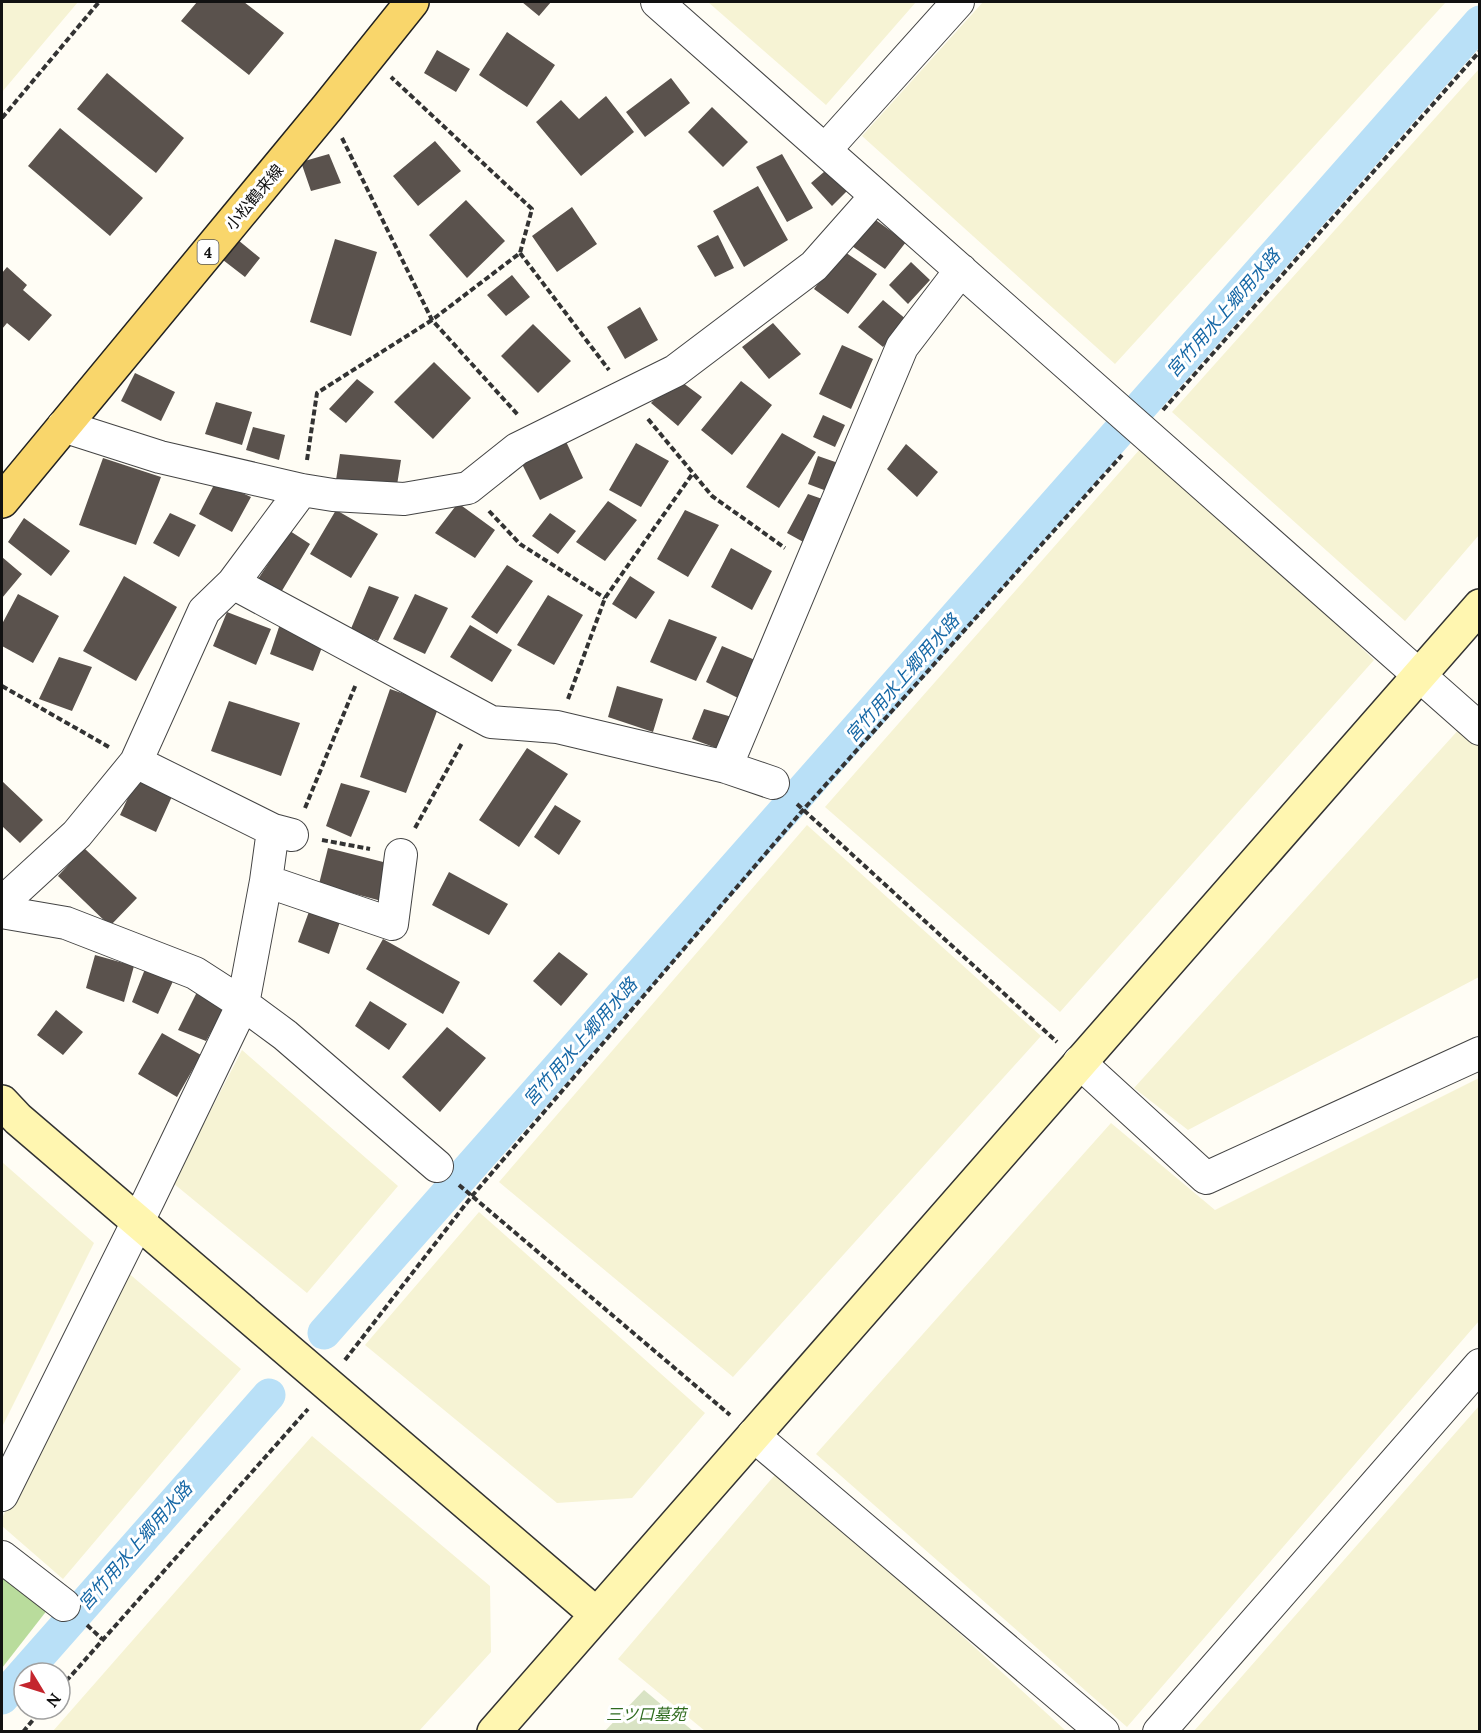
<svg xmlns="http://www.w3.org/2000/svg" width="1481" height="1733" font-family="Lora,'Noto Sans JP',serif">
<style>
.farmland{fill:#f6f3d4}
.forest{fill:#b9dc9c}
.cemetery{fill:#d9e3c4}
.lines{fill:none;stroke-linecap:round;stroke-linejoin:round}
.canal{stroke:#b9e0f7;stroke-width:33}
.building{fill:#5a524d}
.street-casing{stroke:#444;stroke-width:34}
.secondary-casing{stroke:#333;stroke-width:36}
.primary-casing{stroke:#222;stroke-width:36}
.path{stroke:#333;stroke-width:4;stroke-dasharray:6 3;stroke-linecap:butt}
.street{stroke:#fff;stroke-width:32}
.secondary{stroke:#fff6b0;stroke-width:33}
.primary{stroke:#f9d66b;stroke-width:33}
.labels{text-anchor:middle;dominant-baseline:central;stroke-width:6;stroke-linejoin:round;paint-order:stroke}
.shield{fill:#fff;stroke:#585858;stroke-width:1.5}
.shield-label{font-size:15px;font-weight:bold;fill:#111}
.street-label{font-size:16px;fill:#111;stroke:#fff}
.park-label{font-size:16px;font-style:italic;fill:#2f6b1f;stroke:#fff}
.water-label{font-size:18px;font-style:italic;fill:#1768a6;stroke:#fff}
</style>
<rect width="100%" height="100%" fill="#fffdf5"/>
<!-- farmland -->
<path class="farmland" d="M 2,2 L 78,2 L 2,92 Z
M 708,2 L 916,2 L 826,105 Z
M 983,2 L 1446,2 L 1115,364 L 862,136 Z
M 1479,69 L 1479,535 L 1405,621 L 1172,412 Z
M 1148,440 L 1374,660 L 1060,1012 L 825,807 Z
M 1461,727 L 1479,743 L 1479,977 L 1188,1130 L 1134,1088 Z
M 807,825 L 1041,1036 L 733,1377 L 499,1182 Z
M 242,1050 L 398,1186 L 307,1293 L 173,1183 Z
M 1479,1078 L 1479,1321 L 1127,1727 L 816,1454 L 1111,1123 L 1215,1210 Z
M 2,1162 L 94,1243 L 2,1427 L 2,1161 Z
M 479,1212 L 705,1413 L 632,1498 L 557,1503 L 365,1345 Z
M 126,1271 L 241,1369 L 63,1579 L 2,1526 L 2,1518 Z
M 1479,1406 L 1479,1731 L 1194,1731 Z
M 312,1436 L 490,1586 L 491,1652 L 419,1731 L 53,1731 Z
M 780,1469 L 1066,1731 L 705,1731 L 618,1659 Z"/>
<!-- forest -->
<path class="forest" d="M 2,1570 L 48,1609 L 2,1668 Z"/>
<!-- cemetery -->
<path class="cemetery" d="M 644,1690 L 693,1731 L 605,1731 Z"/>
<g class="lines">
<!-- canal -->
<path class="canal" d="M 324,1333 L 1480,22
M 2,1698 L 269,1395"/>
</g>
<!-- building -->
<path class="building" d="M 197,2 L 244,2 L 284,33 L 249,75 L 181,21 Z
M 522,2 L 551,2 L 539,16 Z
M 507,32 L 555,65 L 527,107 L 479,75 Z
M 437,50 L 470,69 L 456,92 L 424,73 Z
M 107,73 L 184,138 L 156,173 L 77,109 Z
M 671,78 L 690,103 L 645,137 L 626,112 Z
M 606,96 L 634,132 L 581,176 L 536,122 L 561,100 L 579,119 Z
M 712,107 L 748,142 L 723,167 L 688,132 Z
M 60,128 L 143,198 L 110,236 L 28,166 Z
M 435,141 L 461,171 L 418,206 L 393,176 Z
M 329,154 L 341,183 L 311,191 L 301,162 Z
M 782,154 L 813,208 L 787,222 L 756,167 Z
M 831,166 L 851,187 L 832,206 L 811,183 Z
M 758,186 L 788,240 L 744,267 L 713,211 Z
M 466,200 L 505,241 L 467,278 L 429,235 Z
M 572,207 L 597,244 L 557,272 L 532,236 Z
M 873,218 L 906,242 L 885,269 L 852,246 Z
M 718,235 L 734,268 L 715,277 L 697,246 Z
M 335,239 L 377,252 L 351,336 L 310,322 Z
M 238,240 L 260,258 L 245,277 L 223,260 Z
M 842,250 L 877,274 L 848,314 L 814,289 Z
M 911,262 L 930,280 L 908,304 L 889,285 Z
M 7,267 L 27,285 L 23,290 L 52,315 L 29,341 L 7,323 L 2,329 L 2,273 Z
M 512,275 L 530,297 L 506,316 L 487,295 Z
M 883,300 L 907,320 L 883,347 L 858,327 Z
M 640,307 L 658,340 L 625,359 L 607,327 Z
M 773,323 L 801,354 L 769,379 L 742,347 Z
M 533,324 L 571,361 L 538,393 L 501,356 Z
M 842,345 L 873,359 L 851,409 L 819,394 Z
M 434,362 L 471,398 L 433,439 L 394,402 Z
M 135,373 L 175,392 L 161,421 L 121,401 Z
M 675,377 L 702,397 L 678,426 L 651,403 Z
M 357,379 L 374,392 L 346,423 L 329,409 Z
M 741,381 L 772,405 L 732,455 L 701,430 Z
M 216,402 L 252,412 L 242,445 L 205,434 Z
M 823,415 L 845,425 L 835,447 L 813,437 Z
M 253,427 L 285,435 L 279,460 L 246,450 Z
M 782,433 L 816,452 L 779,508 L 746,487 Z
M 563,435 L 583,478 L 540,500 L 519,458 Z
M 636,443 L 669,461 L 641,507 L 609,490 Z
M 906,444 L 938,472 L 917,497 L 887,469 Z
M 340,454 L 401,460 L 397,485 L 336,480 Z
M 818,456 L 844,465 L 832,493 L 808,484 Z
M 103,458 L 161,477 L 136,545 L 79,525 Z
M 216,481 L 251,497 L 232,532 L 199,514 Z
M 808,494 L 828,501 L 807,544 L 787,533 Z
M 608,501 L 637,520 L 605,561 L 576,542 Z
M 458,503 L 495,530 L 475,558 L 435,533 Z
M 336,510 L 378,534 L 351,578 L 310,554 Z
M 685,510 L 719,525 L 688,577 L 657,559 Z
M 170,513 L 196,525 L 179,557 L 153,543 Z
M 550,513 L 576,531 L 558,554 L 532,536 Z
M 24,518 L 70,551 L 51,576 L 8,542 Z
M 290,531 L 310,544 L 277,599 L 254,585 Z
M 731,548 L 772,571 L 752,610 L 711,587 Z
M 2,557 L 22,574 L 2,598 Z
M 507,565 L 533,581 L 497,634 L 471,617 Z
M 124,576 L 177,607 L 136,681 L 83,651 Z
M 630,576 L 655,592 L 636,619 L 612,604 Z
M 369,586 L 399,597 L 378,641 L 350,631 Z
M 18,594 L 59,616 L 33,663 L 2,646 L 2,624 Z
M 415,594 L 448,608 L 425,654 L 393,639 Z
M 548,595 L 583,615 L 554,665 L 517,645 Z
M 227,612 L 271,629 L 256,665 L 213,646 Z
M 669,619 L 717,637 L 696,681 L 650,662 Z
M 280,624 L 324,642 L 313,671 L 270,654 Z
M 470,625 L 512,650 L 492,682 L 450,657 Z
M 722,646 L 755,660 L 738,698 L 706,682 Z
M 59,657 L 92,667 L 72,711 L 39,699 Z
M 617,686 L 663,699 L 653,732 L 608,717 Z
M 390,689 L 439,706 L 406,793 L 360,777 Z
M 229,701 L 300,723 L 281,776 L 211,751 Z
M 704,709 L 732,717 L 719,749 L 692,739 Z
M 527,748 L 568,774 L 519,847 L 479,820 Z
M 138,776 L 174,792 L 156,832 L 120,815 Z
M 2,781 L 43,820 L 20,843 L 2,826 Z
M 341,783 L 370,791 L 351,837 L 326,826 Z
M 555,805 L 581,821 L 559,855 L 534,837 Z
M 84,848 L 137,898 L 110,926 L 58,876 Z
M 328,848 L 395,865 L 385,902 L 319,884 Z
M 449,872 L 508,904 L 489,935 L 432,905 Z
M 311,906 L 342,916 L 329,954 L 298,942 Z
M 383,939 L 460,982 L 443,1014 L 366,969 Z
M 559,952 L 588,974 L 561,1006 L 533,981 Z
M 95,955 L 134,966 L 124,1002 L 86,988 Z
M 145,969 L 174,979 L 158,1014 L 132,1002 Z
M 197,992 L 227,1004 L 206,1041 L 178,1030 Z
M 370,1001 L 407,1024 L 389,1050 L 355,1026 Z
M 56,1010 L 83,1032 L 63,1055 L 37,1035 Z
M 447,1027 L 486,1058 L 440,1112 L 402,1077 Z
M 162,1033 L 201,1055 L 177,1097 L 138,1074 Z"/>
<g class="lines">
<!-- street casing -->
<g class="street-casing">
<path id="street" d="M 657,2 L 1480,729
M 825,150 L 958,2
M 63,426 L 160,457 L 302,490 L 333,495 L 404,499 L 468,488 L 517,449 L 675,371 L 814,266 L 876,196
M 233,583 L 491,722 L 557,727 L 726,767 L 773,783
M 136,762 L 273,830 L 292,835
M 726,767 L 902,347 L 961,270
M 266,881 L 392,924 L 401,855
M 2,903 L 77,834 L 136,762 L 204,611 L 233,583 L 302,490
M 2,912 L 66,923 L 195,973 L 243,1004 L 285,1035 L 437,1166
M 1079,1062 L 1206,1178 L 1480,1053
M 753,1435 L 1103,1732
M 2,1495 L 149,1199 L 243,1004 L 266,881 L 273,830
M 2,1557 L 64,1605
M 1159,1732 L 1480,1365"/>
</g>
<!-- secondary casing -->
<g class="secondary-casing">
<path id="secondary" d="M 2,1102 L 18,1119 L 596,1614
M 494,1732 L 1480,606"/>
</g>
<!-- primary casing -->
<g class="primary-casing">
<path id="primary" d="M 2,501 L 327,108 L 412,2"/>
</g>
<!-- path -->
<path class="path" d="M 2,118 L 99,2
M 342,138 L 432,320 L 518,415
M 520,253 L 609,370
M 1163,410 L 1480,51
M 648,419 L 712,496 L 785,548
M 307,460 L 317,393 L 432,320 L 520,253 L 532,209 L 391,77
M 489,511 L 520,544 L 605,598
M 2,686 L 109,747
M 568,699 L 605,598 L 693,473
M 797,804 L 1057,1042
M 305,808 L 356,684
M 415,828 L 462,743
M 322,840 L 370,849
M 459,1185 L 730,1415
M 345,1360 L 472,1196 L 803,810 L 1122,455
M 87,1625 L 102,1639
M 60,1688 L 308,1409
M 23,1732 L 42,1709"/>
<!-- street -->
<use href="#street" class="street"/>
<!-- secondary -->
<use href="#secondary" class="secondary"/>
<!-- primary -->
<use href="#primary" class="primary"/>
</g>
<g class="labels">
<!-- shield labels -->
<rect class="shield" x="197.5" y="240" width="21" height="24" rx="4.5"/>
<g class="shield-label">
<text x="208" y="252">4</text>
</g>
<!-- street labels -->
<g class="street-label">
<text transform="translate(254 197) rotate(-50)">小松鶴来線</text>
</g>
<!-- park labels -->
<g class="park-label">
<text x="646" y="1714">三ツ口墓苑</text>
</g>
<!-- water labels -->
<g class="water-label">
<text transform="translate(1223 313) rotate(-49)">宮竹用水上郷用水路</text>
<text transform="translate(902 678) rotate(-49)">宮竹用水上郷用水路</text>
<text transform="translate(580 1042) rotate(-49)">宮竹用水上郷用水路</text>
<text transform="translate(135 1546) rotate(-49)">宮竹用水上郷用水路</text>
</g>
</g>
<!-- border -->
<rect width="1481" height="1733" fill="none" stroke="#111111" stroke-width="6"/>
<!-- north arrow -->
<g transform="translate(42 1691) rotate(128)"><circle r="28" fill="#ffffff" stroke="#a0a0a0" stroke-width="1.5"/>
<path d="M0-4.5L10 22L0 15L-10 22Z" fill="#c4262e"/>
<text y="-9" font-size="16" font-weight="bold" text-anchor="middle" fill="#111111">N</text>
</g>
</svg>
